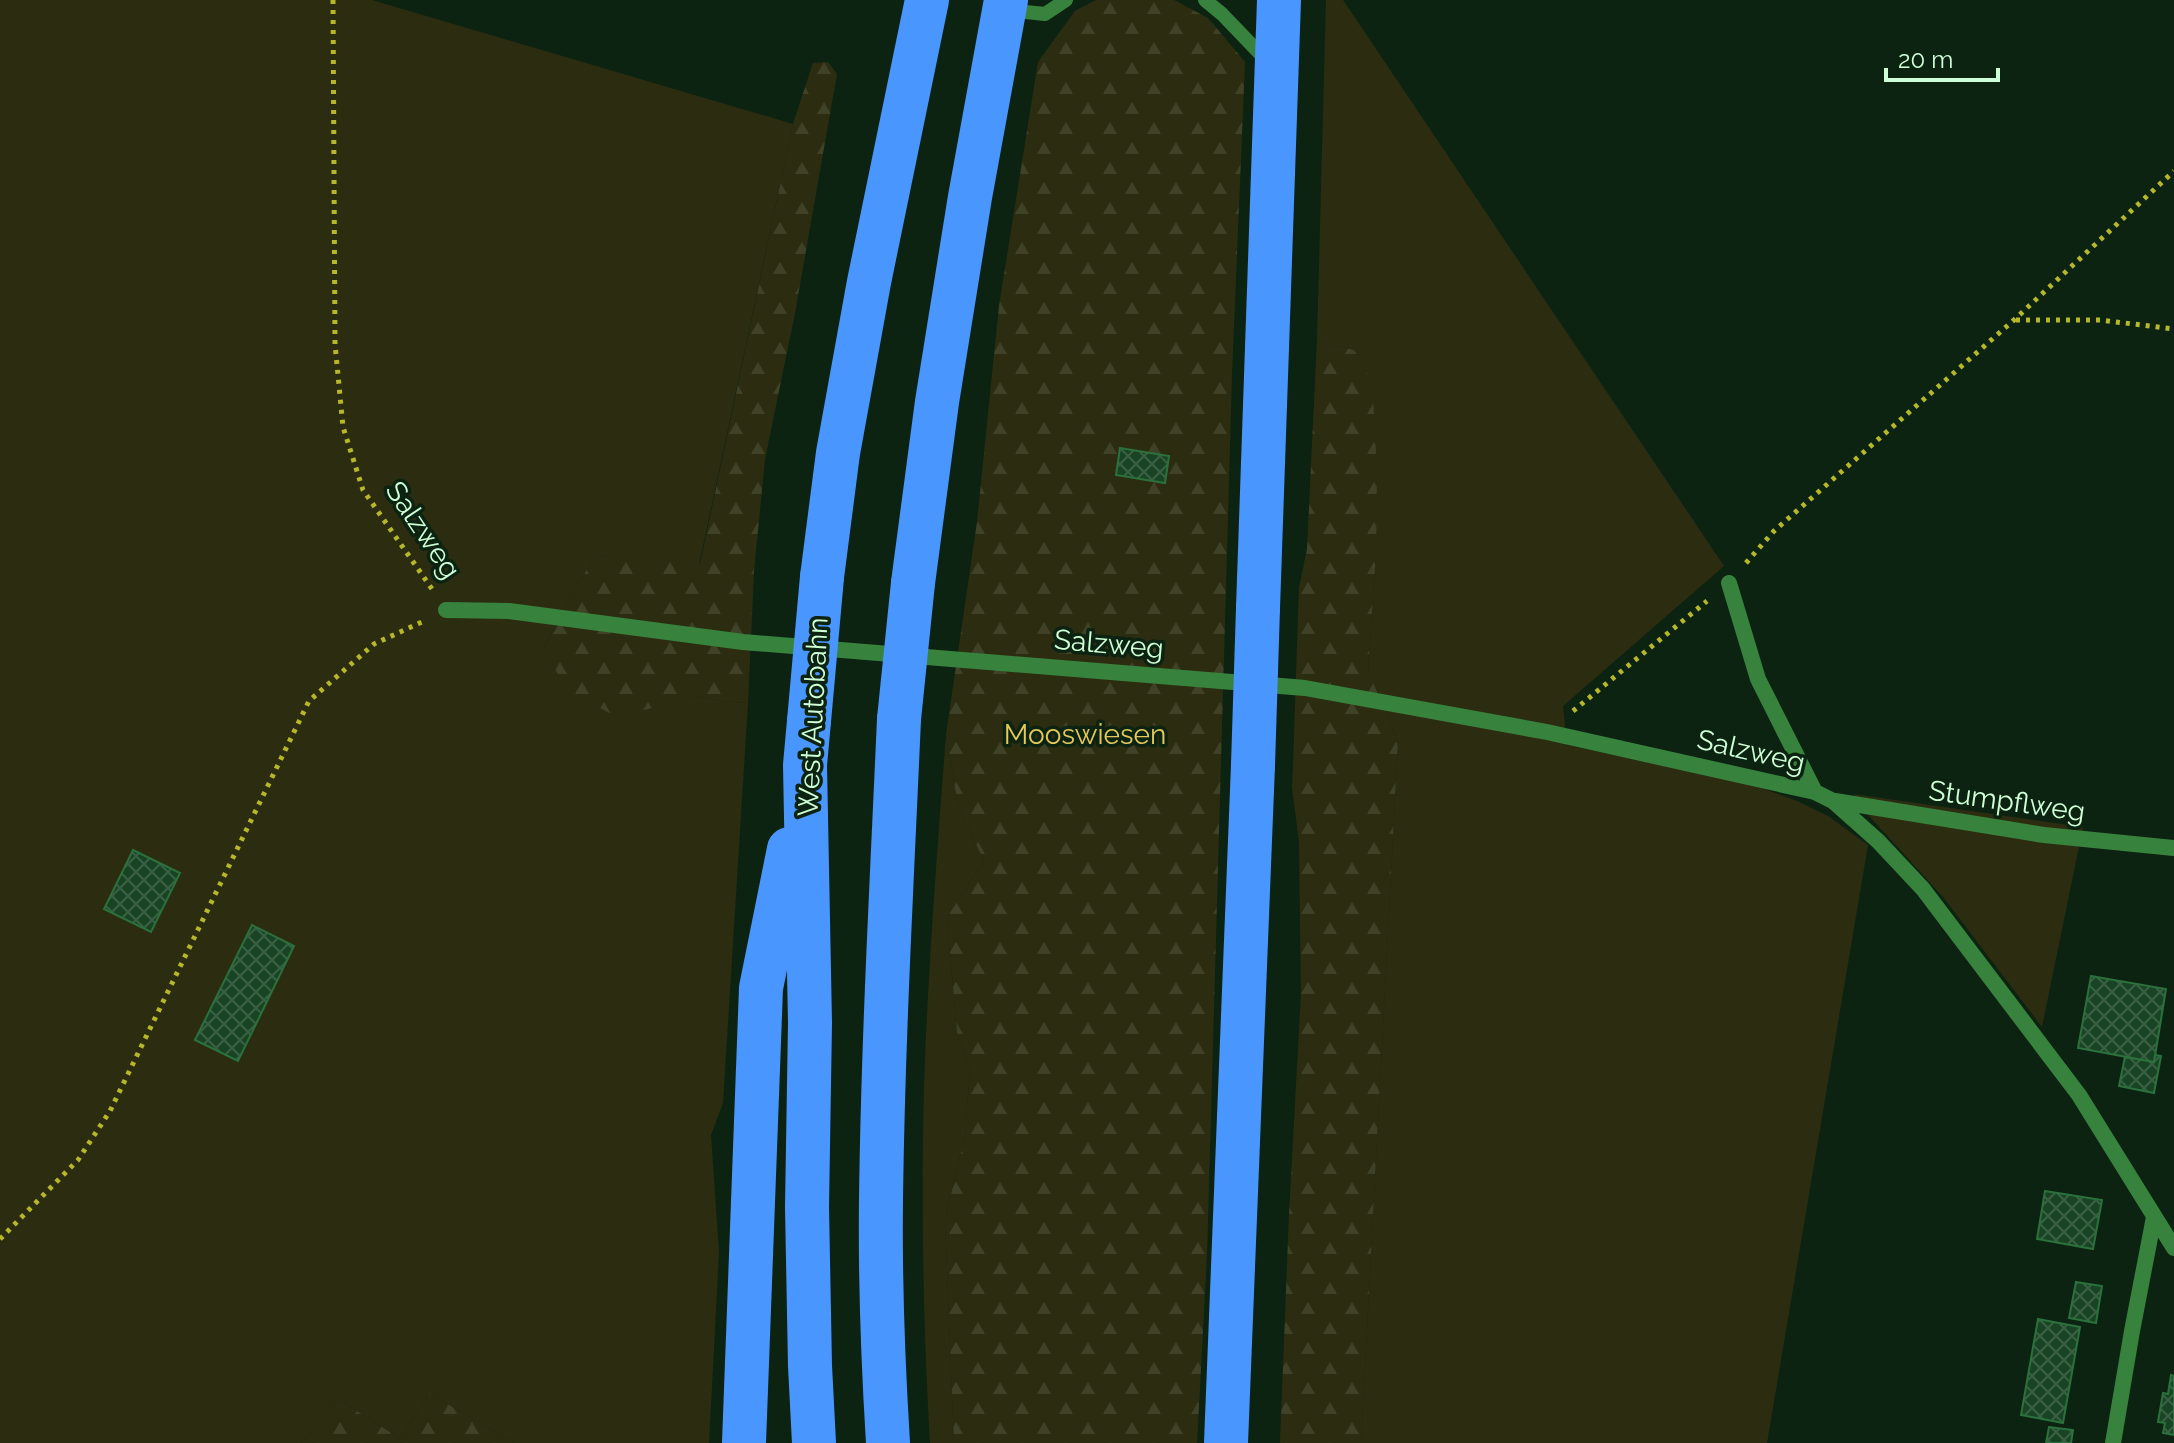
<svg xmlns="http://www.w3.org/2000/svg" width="2174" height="1443" font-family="Raleway,sans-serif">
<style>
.green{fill:#2c2d10}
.forest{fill:url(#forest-firs)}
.building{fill:url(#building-cross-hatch);stroke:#2a713c;stroke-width:2}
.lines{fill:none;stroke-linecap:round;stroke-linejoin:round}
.path{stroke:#b7b72a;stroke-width:5;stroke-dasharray:4 6;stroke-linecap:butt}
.lane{stroke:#37833e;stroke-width:14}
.street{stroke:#37833e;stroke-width:16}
.highway{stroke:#4a96ff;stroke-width:44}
.highway-bridge{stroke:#4a96ff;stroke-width:44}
.labels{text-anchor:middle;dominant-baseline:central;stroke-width:7;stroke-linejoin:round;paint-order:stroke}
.street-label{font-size:28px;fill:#cfffd7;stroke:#0d2312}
.park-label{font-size:28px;fill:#e3c857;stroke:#0d2312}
</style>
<defs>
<pattern id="forest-firs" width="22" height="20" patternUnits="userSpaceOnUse" patternTransform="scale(2)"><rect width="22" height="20" fill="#2c2d10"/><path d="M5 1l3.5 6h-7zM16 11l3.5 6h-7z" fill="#404227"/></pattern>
<pattern id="building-cross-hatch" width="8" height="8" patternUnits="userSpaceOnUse" patternTransform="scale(2)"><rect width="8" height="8" fill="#194424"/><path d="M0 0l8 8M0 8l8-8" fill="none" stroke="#396043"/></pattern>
</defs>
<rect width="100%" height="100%" fill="#0d2312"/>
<!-- green -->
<path class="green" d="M 0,0 L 372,0 L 793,124 L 699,565 L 595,556 L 568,601 L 544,648 L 668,702 L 696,696 L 721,701 L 748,703 L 723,1103 L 711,1135 L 719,1253 L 709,1443 L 514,1443 L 429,1393 L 401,1439 L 338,1399 L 301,1443 L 0,1443 Z
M 1326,0 L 1343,0 L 1724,566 L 1563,706 L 1567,745 L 1753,785 L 1797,801 L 1828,816 L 1868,845 L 1767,1443 L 1361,1443 L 1398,742 L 1368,670 L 1376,555 L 1354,350 L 1317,341 Z
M 946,735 L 958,806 L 984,861 L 947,917 L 957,1033 L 970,1071 L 965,1135 L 945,1220 L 954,1443 L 930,1443 C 923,1325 921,1204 924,1086 C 928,969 937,852 946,735 Z
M 1853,794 L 2083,827 L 2042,1027 L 1943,897 L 1870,817 Z"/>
<!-- forest -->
<path class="forest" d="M 1096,0 L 1174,0 L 1208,18 L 1245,62 L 1232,373 L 1207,1254 L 1197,1443 L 954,1443 L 945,1220 L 965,1135 L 970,1071 L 957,1033 L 947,917 L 984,861 L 958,806 L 946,735 L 977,522 L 999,306 L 1038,62 L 1075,11 Z
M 828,62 L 837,74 L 795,313 L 765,459 L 754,571 L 748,703 L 721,701 L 696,696 L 618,717 L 567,692 L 544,648 L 568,601 L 595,556 L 700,564 L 793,124 L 813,63 Z
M 1317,341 L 1354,350 L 1372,380 L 1377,470 L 1376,555 L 1368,670 L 1398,742 L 1361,1443 L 1280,1443 L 1289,1215 L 1301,994 L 1299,841 L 1292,787 L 1293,768 L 1299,588 L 1307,549 Z
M 429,1393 L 514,1443 L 301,1443 L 338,1399 L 401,1439 Z"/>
<!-- building -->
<path class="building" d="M 1120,448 L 1169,456 L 1165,483 L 1116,475 Z
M 133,850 L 180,873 L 151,932 L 104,909 Z
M 252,925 L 294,946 L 238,1061 L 195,1040 Z
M 2091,976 L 2166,989 L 2154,1062 L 2078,1048 Z
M 2155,1055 L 2161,1056 L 2154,1093 L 2119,1086 L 2125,1057 L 2154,1062 Z
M 2045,1191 L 2102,1200 L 2093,1249 L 2037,1239 Z
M 2076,1282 L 2102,1286 L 2096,1323 L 2069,1318 Z
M 2038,1319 L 2080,1327 L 2063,1423 L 2021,1415 Z
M 2171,1375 L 2174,1376 L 2174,1435 L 2163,1433 L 2165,1423 L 2158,1422 L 2163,1393 L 2168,1394 Z
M 2049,1427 L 2073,1430 L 2071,1443 L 2046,1443 Z"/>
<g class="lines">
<!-- path -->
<path class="path" d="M 333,0 L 335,344 L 343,427 L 363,490 L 432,589
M 2016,320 L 2100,320 L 2174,329
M 1746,563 L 1774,531 L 2014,320 L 2174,171
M 1573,711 L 1707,601
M 0,1239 L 78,1160 L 110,1111 L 309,701 L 374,644 L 424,621"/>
<!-- lane -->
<path class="lane" d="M 1205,0 L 1222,14 L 1268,62
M 1007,10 L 1045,14 L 1066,0"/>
<!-- street -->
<path class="street" d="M 1729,583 L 1758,679 L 1815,792
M 446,610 L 509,611 L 743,642 L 1305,688 L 1547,732 L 1815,792 L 1833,801 L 1878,841 L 1923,889 L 2079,1095 L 2174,1248
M 1835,801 L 2044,835 L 2174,848
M 2113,1443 L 2132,1331 L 2154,1217"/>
<!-- highway -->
<path class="highway" d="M 822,577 L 838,453 L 869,282 L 927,0
M 913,583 L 937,402 L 970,197 L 1006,0
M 1258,608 L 1279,0
M 809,721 L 805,765 L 810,1023 L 807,1207 L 810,1366 L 814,1443
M 744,1443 L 761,988 L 789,849
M 888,1443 C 883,1362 880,1281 881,1200 C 883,1039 892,879 899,719
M 1226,1443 L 1253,765"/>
<!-- highway-bridge -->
<path class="highway-bridge" d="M 899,719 L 913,583
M 809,721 L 822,577
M 1253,765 L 1258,608"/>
</g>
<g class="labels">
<!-- street labels -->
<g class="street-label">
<text transform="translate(423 530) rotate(56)">Salzweg</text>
<text transform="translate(1109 644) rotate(5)">Salzweg</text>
<text transform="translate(813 717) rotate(-87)">West Autobahn</text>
<text transform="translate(1751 751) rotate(13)">Salzweg</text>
<text transform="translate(2007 801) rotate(8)">Stumpflweg</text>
</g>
<!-- park labels -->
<g class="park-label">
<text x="1085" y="734">Mooswiesen</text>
</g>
</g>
<!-- scale -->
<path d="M1886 68v12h112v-12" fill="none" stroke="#cfffd7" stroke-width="4"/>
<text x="1898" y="68" font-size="24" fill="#cfffd7" stroke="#0d2312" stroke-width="6" paint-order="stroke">20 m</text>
</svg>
